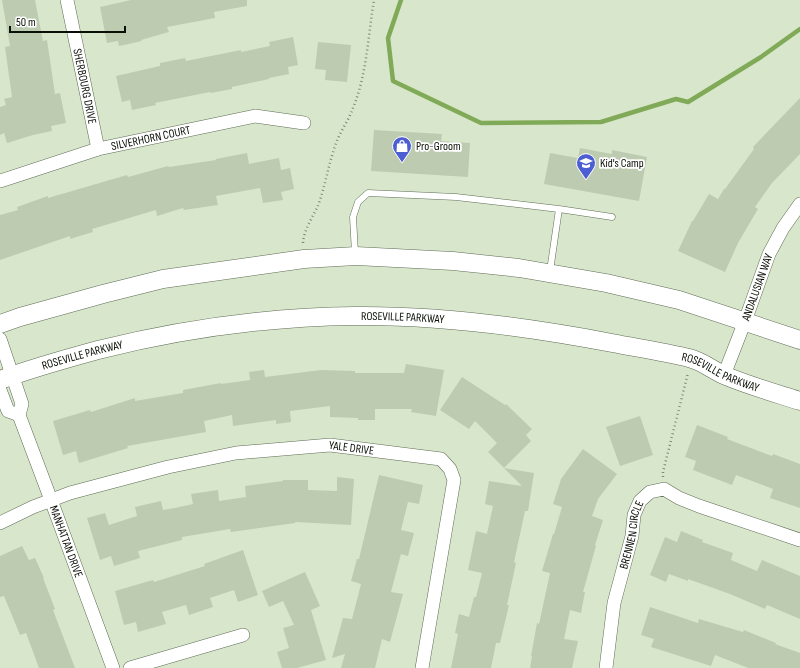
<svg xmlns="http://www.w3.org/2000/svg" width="800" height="668" font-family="'Sofia Sans Condensed',sans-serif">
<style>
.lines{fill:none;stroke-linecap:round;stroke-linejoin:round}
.stream{stroke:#80aa57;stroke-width:4.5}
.building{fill:#bdcbb1}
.lane-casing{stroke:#5f6c54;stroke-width:7}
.street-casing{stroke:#5f6c54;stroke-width:14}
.secondary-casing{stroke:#5f6c54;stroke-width:19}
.path{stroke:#7f8a76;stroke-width:2.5;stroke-dasharray:1 3;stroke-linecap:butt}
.lane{stroke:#fff;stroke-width:6}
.street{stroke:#fff;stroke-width:13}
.secondary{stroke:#fff;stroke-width:18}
.labels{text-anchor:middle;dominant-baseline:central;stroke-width:3.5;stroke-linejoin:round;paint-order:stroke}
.street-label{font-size:12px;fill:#0a0f06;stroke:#fff}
.poi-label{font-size:12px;fill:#0a0f06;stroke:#fff;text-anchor:start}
</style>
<rect width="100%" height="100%" fill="#d8e7cc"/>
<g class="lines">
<!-- stream -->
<path class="stream" d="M 401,0 L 388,38 L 393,81 L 481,123 L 601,122 L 676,99 L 688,102 L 761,57 L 800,29"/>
</g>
<!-- building -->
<path class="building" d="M 2,0 L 35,0 L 43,41 L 47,40 L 55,94 L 60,93 L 66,123 L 51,126 L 52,131 L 33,135 L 7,143 L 4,133 L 0,135 L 0,107 L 6,105 L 4,99 L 12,97 L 5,47 L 10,46 Z
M 131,0 L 247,0 L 247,6 L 214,12 L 215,18 L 167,27 L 169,32 L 141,40 L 142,41 L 119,46 L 118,41 L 107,43 L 100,7 Z
M 293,37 L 298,65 L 288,67 L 289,74 L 269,78 L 269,79 L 232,87 L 232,89 L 211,93 L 210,92 L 155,103 L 156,105 L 132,110 L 130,100 L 122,102 L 116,76 L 160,66 L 160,63 L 185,58 L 186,61 L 241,50 L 241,52 L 270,46 L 269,42 Z
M 318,42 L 351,45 L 347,82 L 325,80 L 326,70 L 315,69 Z
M 800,98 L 800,154 L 772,183 L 755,207 L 758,209 L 738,243 L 725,272 L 678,251 L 692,221 L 693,221 L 709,194 L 718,199 L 724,189 L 725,189 L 754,149 L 753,147 Z
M 374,130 L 442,134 L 441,141 L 470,143 L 468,177 L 371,171 Z
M 580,148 L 612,154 L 612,150 L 647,157 L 639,201 L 544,184 L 550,153 L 578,158 Z
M 247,153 L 249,164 L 279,158 L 281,170 L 290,168 L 294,189 L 281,192 L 283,200 L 263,203 L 260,188 L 216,196 L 218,205 L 184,210 L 183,208 L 157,216 L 156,210 L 92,229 L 93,232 L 70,239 L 70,236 L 0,260 L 0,215 L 18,210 L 17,207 L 48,196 L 48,198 L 127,175 L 128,177 L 168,166 L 169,167 L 216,160 L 216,159 Z
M 406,364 L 444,370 L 436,416 L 411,412 L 412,409 L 375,409 L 375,420 L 358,420 L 358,418 L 330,417 L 330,406 L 290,411 L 291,422 L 276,424 L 276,420 L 233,426 L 232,415 L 204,421 L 206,432 L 127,446 L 128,448 L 79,463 L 76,451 L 63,455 L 53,421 L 90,410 L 91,412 L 135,398 L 135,401 L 183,393 L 183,390 L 221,383 L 221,384 L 250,380 L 249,372 L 264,370 L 265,377 L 321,370 L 355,371 L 355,373 L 404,373 Z
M 462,377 L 505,405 L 506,404 L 532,429 L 526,435 L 531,441 L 504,468 L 488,452 L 497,443 L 475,421 L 469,429 L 440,410 Z
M 640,416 L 653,455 L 620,466 L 606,427 Z
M 697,425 L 728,437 L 727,439 L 772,456 L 773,454 L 800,464 L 800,508 L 770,498 L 773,489 L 736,475 L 732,485 L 693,470 L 696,461 L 685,457 Z
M 583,449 L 617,474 L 598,499 L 592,516 L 603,520 L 595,545 L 596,546 L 583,592 L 585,592 L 581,613 L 570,610 L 564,639 L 578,641 L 572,668 L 530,668 L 532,656 L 531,656 L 537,623 L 539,624 L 550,573 L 542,571 L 553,534 L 554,534 L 562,507 L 553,504 L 561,479 Z
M 504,468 L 534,473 L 528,511 L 525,511 L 514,562 L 516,563 L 507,605 L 509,605 L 500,643 L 496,643 L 491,668 L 451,668 L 458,634 L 455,633 L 459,614 L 469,617 L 474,597 L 476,597 L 482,573 L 468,570 L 476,531 L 487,534 L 493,506 L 485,504 L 489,481 L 522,486 Z
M 379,475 L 423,485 L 419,504 L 408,502 L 401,530 L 414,533 L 408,556 L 401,554 L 391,592 L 403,594 L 390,642 L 382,639 L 375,668 L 341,668 L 345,654 L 332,658 L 343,618 L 352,619 L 361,584 L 351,581 L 357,559 L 359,559 Z
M 337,477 L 354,479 L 351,525 L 295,522 L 295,523 L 231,532 L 230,529 L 182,537 L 182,540 L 138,551 L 140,558 L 114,566 L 111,556 L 100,560 L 87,518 L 105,513 L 109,525 L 137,516 L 135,507 L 161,501 L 163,510 L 175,508 L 193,504 L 191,494 L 218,490 L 219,501 L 246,497 L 245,486 L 283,481 L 283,480 L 308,480 L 308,490 L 337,491 Z
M 681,531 L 703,540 L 702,542 L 733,553 L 731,560 L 757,571 L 762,560 L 800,576 L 800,619 L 767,605 L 765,609 L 730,594 L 688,579 L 688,581 L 669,574 L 666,582 L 650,575 L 665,537 L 677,542 Z
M 22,546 L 29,560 L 35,558 L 44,578 L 43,578 L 55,609 L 53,610 L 75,668 L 39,668 L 26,633 L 20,635 L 4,596 L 0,597 L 0,556 Z
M 243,550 L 258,595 L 238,602 L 234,590 L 210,598 L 213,607 L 189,615 L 186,605 L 162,612 L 166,624 L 138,632 L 136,622 L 124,625 L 115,591 L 153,580 L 154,582 L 205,566 L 204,564 Z
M 305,572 L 320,606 L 311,610 L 326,660 L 297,668 L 282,668 L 277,652 L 289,648 L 283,628 L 294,625 L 283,601 L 269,607 L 262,591 Z
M 650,607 L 698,623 L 699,619 L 743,632 L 744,630 L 776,643 L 775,644 L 800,653 L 800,668 L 748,668 L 715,655 L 711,666 L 651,647 L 654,639 L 641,635 Z"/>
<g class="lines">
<!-- lane casing -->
<g class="lane-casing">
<path id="lane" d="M 355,253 L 353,217 L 358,202 L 368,193 L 456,197 L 559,209 L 612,217
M 550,271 L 559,209"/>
</g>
<!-- street casing -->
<g class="street-casing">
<g id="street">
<path id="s1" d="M 67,0 L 98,149"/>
<path id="s2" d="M 0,181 L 98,149 L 255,116 L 304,123"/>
<path id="s3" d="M 0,339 L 22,404 L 19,415 L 51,500 L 113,668"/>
<path id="s4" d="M 724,375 L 745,321 L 769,254 L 783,228 L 800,204"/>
<path d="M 0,390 L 8,411 L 19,415"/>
<path id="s5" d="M 0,523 L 33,507 L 70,493 L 168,467 L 236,453 L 330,445 L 441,459 L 450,469 L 454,480 L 422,668"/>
<path d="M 130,668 L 243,635"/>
<path id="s6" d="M 606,668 L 614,603 L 632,536 L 634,515 L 640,501 L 650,492 L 664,489 L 679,498 L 699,506 L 800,540"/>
</g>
</g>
<!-- secondary casing -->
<g class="secondary-casing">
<g id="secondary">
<path d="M 0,324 L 20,317 L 103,294 L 163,279 L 304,259 L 356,256 L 395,258 L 453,261 L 519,268 L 606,283 L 679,300 L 800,340"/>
<path id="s7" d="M 0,380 C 32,368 65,359 98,350 C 182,329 269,317 355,316 C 441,315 528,327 612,343 C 638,348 664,352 689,358 C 702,361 714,371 726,376 C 750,386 775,393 800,401"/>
</g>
</g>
<!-- path -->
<path class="path" d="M 303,243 C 304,228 314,216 319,203 C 326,183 329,161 337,141 C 341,130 349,120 353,108 C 367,74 368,36 374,0
M 663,477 L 663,472 L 688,373"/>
<!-- lane -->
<use href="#lane" class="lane"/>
<!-- street -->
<use href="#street" class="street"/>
<!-- secondary -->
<use href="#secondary" class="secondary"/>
</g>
<!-- icons -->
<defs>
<g id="shop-pin" transform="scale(1)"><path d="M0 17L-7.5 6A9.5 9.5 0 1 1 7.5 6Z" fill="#4d5ed3" stroke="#fff"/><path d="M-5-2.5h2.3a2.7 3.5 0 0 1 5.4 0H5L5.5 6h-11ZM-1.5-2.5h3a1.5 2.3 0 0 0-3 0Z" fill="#fff"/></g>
<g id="school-pin" transform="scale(1)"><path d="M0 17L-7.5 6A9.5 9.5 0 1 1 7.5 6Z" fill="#4d5ed3" stroke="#fff"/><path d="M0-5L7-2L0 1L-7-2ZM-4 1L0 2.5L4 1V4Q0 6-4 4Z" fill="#fff"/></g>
</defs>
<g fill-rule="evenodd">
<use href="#shop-pin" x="402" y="146"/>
<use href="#school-pin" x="586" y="163"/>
</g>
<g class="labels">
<!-- street labels -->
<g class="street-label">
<text stroke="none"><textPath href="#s1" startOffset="88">SHERBOURG DRIVE</textPath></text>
<text stroke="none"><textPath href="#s2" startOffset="157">SILVERHORN COURT</textPath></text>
<text stroke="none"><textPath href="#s4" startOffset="94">ANDALUSIAN WAY</textPath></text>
<text stroke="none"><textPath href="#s7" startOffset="410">ROSEVILLE PARKWAY</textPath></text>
<text stroke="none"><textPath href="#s7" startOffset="86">ROSEVILLE PARKWAY</textPath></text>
<text stroke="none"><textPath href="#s7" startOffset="734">ROSEVILLE PARKWAY</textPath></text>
<text stroke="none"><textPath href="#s5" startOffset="363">YALE DRIVE</textPath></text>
<text stroke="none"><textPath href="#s6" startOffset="136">BRENNEN CIRCLE</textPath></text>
<text stroke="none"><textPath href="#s3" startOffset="215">MANHATTAN DRIVE</textPath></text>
</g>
<!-- poi labels -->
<g class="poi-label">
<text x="416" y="146">Pro-Groom</text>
<text x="600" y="163">Kid's Camp</text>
</g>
</g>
<!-- scale -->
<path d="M10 26v6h115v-6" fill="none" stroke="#0a0f06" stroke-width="2"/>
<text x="16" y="26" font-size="12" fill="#0a0f06" stroke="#ffffff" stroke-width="3" paint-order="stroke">50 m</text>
</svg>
